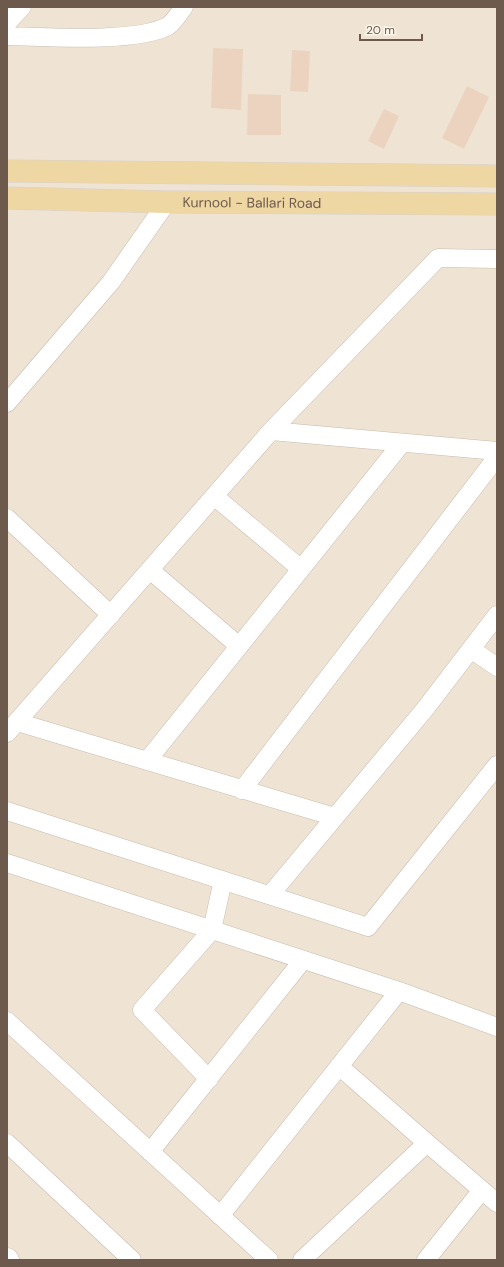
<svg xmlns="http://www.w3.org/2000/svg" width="504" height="1267" font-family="'DM Sans',sans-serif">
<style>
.residential{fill:#efe4d4}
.building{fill:#ebd3bf}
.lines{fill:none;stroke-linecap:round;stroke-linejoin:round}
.street-casing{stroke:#c8baac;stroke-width:19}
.secondary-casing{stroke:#cdbcad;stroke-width:23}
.primary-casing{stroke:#d6d1cd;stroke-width:23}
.street{stroke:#fff;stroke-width:18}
.secondary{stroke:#fff;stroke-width:22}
.primary{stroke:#efd7a4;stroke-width:22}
.labels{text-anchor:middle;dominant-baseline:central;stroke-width:3;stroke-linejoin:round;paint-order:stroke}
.street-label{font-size:14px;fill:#6e5a4d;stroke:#fcf6ea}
</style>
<rect width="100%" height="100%" fill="#f9f2e4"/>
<!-- residential -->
<path class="residential" d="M 7,7 L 497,7 L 497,1260 L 7,1260 Z"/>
<!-- building -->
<path class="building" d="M 213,48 L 243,49 L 241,110 L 211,108 Z
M 292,50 L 310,51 L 308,92 L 290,91 Z
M 467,86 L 489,97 L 464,149 L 442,138 Z
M 248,94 L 281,95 L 281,135 L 247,135 Z
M 384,109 L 399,116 L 384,149 L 368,141 Z"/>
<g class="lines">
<!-- street casing -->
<g class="street-casing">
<path id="street" d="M 7,23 L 22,7
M 7,36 C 45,37 137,43 168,26 C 174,22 179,13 184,7
M 7,403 L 111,282 L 167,202
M 271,431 L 438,258 L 497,259
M 214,496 L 301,569
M 7,518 L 111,615
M 150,570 L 239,646
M 471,649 L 497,667
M 17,722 L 335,817
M 7,733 L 271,431 L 497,451
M 147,761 L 402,443
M 242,790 L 497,457
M 7,811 L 368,927 L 497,765
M 7,863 L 399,991 L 497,1027
M 270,895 L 425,709 L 497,615
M 7,1021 L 269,1260
M 339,1066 L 427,1143
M 209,1079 L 142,1010 L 212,930 L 223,880
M 7,1143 L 132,1260
M 150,1152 L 303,960
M 220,1216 L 399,991
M 302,1260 L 427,1143 L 497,1203
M 426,1260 L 482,1190"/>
</g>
<!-- secondary casing -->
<g class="secondary-casing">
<path id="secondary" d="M 7,1259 L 8,1260"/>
</g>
<!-- primary casing -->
<g class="primary-casing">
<g id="primary">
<path d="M 7,171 L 497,176"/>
<path id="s1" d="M 7,198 L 167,202 L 497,204"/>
</g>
</g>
<!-- street -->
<use href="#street" class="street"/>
<!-- secondary -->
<use href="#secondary" class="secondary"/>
<!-- primary -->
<use href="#primary" class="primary"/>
</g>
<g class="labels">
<!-- street labels -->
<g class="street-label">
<text stroke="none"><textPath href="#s1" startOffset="245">Kurnool - Ballari Road</textPath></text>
</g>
</g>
<!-- border -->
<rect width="504" height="1267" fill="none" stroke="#6e5a4d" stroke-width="16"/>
<!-- scale -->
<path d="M360 34v6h62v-6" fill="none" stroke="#6e5a4d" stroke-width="2"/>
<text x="366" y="34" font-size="12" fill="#6e5a4d" stroke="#fcf6ea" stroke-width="3" paint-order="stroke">20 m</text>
</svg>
